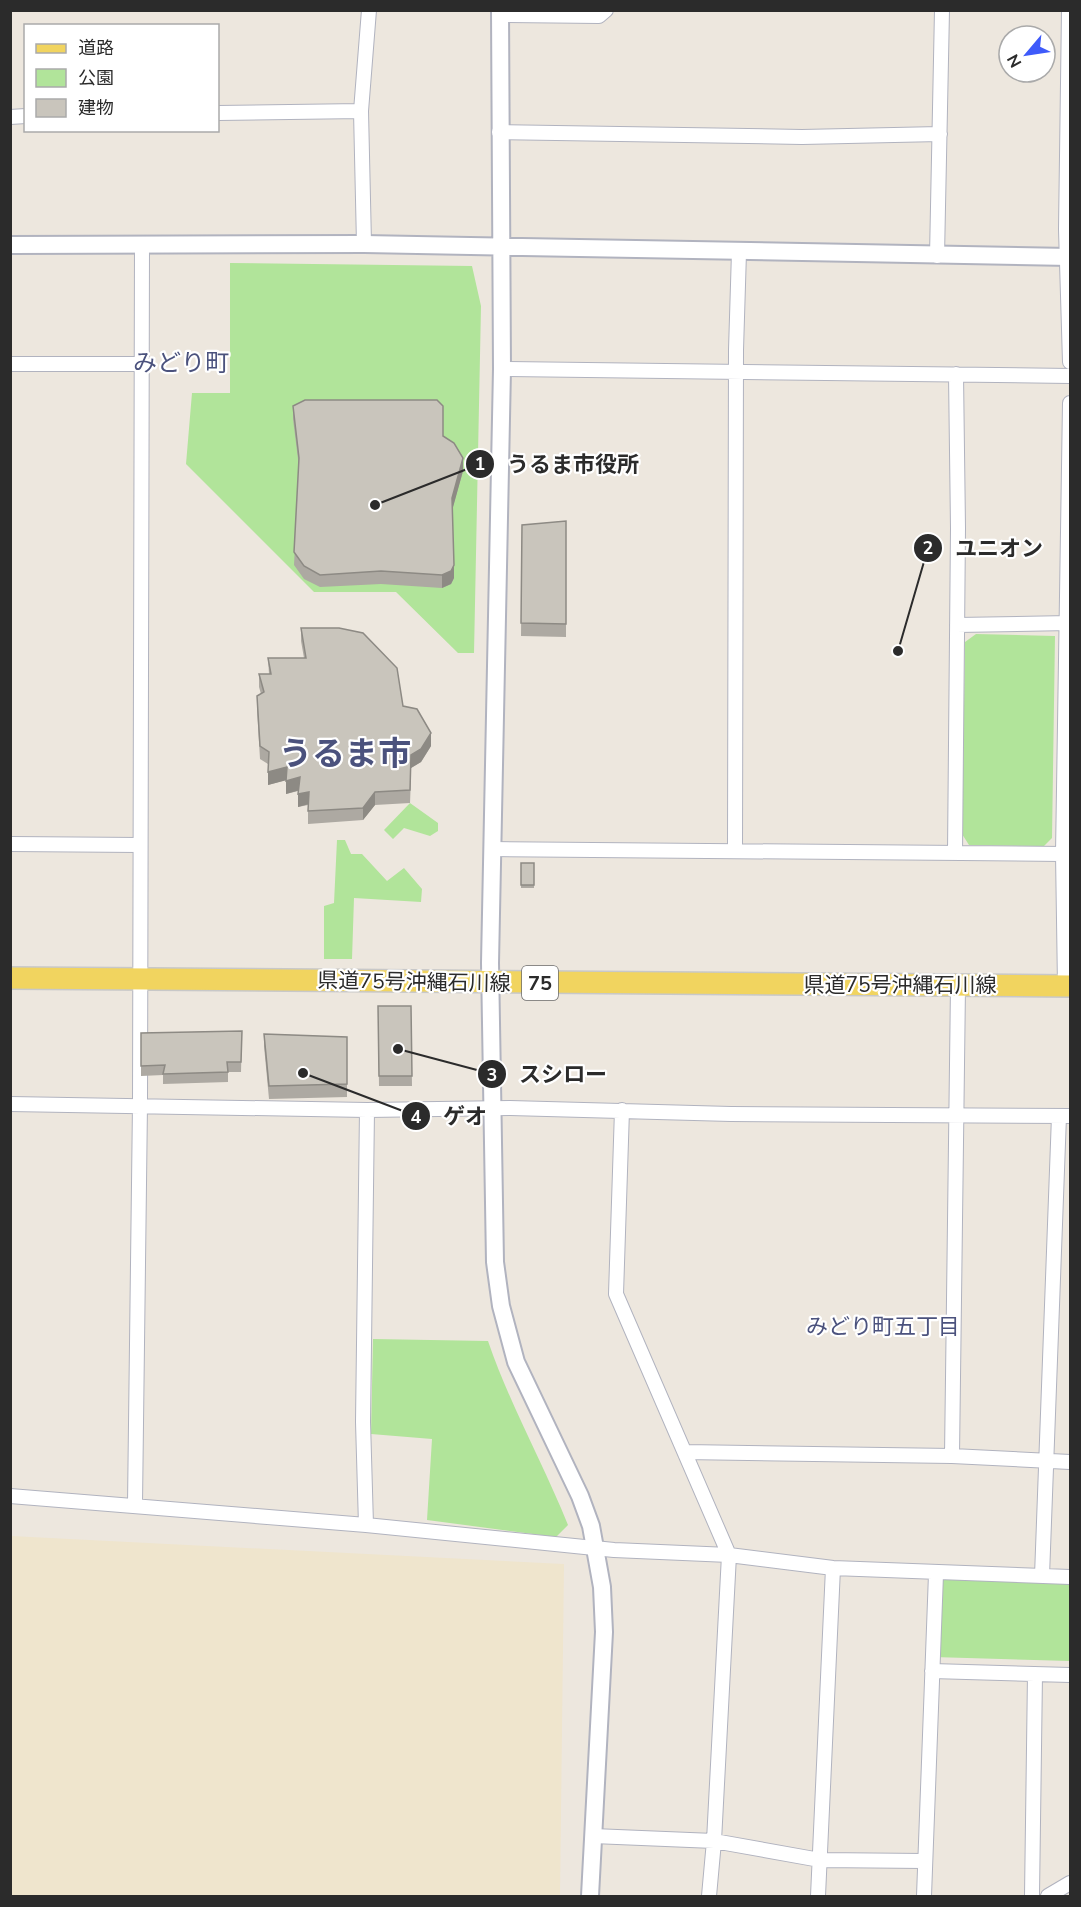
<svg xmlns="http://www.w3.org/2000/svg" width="1081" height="1907" font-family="'Nunito Sans','Noto Sans JP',sans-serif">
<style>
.education{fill:#efe5cd}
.green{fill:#b1e49a}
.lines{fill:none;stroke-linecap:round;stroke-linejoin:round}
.minor-casing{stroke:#b1b3bf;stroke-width:16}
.tertiary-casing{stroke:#b1b3bf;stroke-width:20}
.primary-casing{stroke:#c8c8c8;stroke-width:24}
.minor{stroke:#fff;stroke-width:14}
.tertiary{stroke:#fff;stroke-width:16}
.primary{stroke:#f1d45f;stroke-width:21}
.wall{fill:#ada9a2}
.shaded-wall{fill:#8d8a84}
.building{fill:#c9c5bc;stroke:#8d8a84;stroke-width:1.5}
.labels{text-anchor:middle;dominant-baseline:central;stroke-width:4.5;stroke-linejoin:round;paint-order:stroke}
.shield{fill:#fff;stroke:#6b6b6b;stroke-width:1.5}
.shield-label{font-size:20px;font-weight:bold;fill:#2b2b2b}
.street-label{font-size:21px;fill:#2b2b2b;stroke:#fff}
.neighbourhood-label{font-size:22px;fill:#4b527d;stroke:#fff}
.quarter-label{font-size:24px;fill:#4b527d;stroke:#fff}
.town-label{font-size:33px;font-weight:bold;fill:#4b527d;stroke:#fff}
.leader{fill:none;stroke:#2b2b2b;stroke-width:2}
.callout-dot{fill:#2b2b2b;stroke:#fff;stroke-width:2}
.mark-label{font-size:18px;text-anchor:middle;font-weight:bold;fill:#fff}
.callout-label{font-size:22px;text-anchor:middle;font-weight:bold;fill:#2b2b2b;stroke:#fff;stroke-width:4.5;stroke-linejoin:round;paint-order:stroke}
</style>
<rect width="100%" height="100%" fill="#ede7de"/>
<!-- education -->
<path class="education" d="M 11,1536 L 564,1564 L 560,1896 L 11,1896 Z"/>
<!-- green -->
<path class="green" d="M 230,263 L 472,266 L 481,306 L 474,653 L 458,653 L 396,592 L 314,592 L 186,464 L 192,393 L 230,393 Z
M 976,634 L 1055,636 L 1052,838 L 1044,846 L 969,845 L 962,834 L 965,642 Z
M 410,803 L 438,823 L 438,831 L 430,836 L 404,828 L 393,839 L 384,830 Z
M 337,840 L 345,840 L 351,854 L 362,854 L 387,881 L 404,868 L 422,889 L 421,902 L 354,898 L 352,959 L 324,959 L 324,906 L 334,903 Z
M 373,1339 L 488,1341 C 510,1405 543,1463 568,1525 L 556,1537 L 427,1520 L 432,1439 L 371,1434 Z
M 936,1574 L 1070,1577 L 1070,1661 L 933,1657 Z"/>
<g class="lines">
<!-- minor casing -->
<g class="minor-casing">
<path id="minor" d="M 1069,10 L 1066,229 L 1070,362
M 500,15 L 599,16 L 606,10
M 218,113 L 361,111
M 10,117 L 26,116
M 499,132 L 802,137 L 940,134
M 364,244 L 361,111 L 369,10
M 937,256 L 942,10
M 10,364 L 142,364
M 502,369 L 1070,376
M 957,625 L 1070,623
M 10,844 L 139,845
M 492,849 L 1063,854
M 735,851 L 736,350 L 739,252
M 955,853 L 958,528 L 956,374
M 1065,986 L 1063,854 L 1070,403
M 10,1104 L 367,1110 L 510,1108 L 731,1114 L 1070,1116
M 622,1110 L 616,1294 L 729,1555 L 714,1841 L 709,1896
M 685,1452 L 952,1456 L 1070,1462
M 952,1456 L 958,986
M 10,1496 L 366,1525 L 614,1550 L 729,1555 L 833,1568 L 1070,1577
M 135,1504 L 140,1104 L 142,245
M 366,1525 L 363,1422 L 367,1110
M 1042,1576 L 1059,1116
M 932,1671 L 1070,1675
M 593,1836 L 714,1841 L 820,1860 L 924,1861
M 818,1896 L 833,1568
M 924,1896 L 936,1574
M 1032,1896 L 1035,1674
M 1048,1896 L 1070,1883"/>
</g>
<!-- tertiary casing -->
<g class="tertiary-casing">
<path id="tertiary" d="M 500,10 L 502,369 L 490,963 L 495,1262 L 501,1306 L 516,1362 L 580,1496 L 591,1526 L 602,1587 L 604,1632 L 590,1896
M 10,245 L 364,244 L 1070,257"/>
</g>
<!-- primary casing -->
<g class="primary-casing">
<path id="primary" d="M 10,978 L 1070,986"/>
</g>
<!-- minor -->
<use href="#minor" class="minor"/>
<!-- tertiary -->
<use href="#tertiary" class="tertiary"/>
<!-- primary -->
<use href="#primary" class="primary"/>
</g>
<!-- wall -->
<path class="wall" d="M 293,406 L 443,436 L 463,471 L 452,510 L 454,578 L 451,584 L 442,588 L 381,584 L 320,587 L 304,579 L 294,565 L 299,467 L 293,419 Z
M 566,521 L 566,637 L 521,636 L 522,525 Z
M 301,628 L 403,706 L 431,746 L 421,762 L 411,768 L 410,803 L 375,805 L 363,820 L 308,824 L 308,805 L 298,807 L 298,791 L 286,794 L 286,780 L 268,785 L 268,764 L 260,759 L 257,709 L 257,696 L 261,694 L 259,687 L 259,674 L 269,674 L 268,658 L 304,658 L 301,641 Z
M 521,863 L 534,863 L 534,888 L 521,888 Z
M 378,1006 L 411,1006 L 412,1086 L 379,1086 Z
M 242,1031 L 241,1072 L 228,1072 L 228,1082 L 163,1084 L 163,1075 L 141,1076 L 141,1033 Z
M 264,1034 L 347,1037 L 347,1097 L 269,1099 L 264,1046 Z"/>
<!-- shaded-wall -->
<path class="shaded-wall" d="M 463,458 L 463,471 L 452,511 L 452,498 Z
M 454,565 L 454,578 L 451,584 L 442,588 L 442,575 Z
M 431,733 L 431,746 L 421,762 L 411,768 L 410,803 L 411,755 Z
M 287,767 L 287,780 L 268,785 L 268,772 Z
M 300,777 L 300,790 L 286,794 L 286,781 Z
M 309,792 L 309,804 L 298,807 L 298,794 Z
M 375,792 L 375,805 L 363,820 L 363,808 Z"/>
<!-- building -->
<path class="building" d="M 305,400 L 437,400 L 443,406 L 443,436 L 454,443 L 463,458 L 452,498 L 454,565 L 451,571 L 442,575 L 381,571 L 320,575 L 304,566 L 294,552 L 299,458 L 293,406 Z
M 566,521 L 566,624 L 521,623 L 522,525 Z
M 301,628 L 339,628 L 363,633 L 397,668 L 403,706 L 417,709 L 431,733 L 421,749 L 411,755 L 410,790 L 375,792 L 363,808 L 308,811 L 309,792 L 298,794 L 300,777 L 286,781 L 287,767 L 268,772 L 269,752 L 260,746 L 257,696 L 264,692 L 259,674 L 271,674 L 268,658 L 306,658 Z
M 521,863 L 534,863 L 534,885 L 521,885 Z
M 378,1006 L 411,1006 L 412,1076 L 379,1076 Z
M 242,1031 L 241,1062 L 227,1062 L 228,1072 L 163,1074 L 165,1065 L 141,1066 L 141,1033 Z
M 264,1034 L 347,1037 L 347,1084 L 269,1086 Z"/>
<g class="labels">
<!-- shield labels -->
<rect class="shield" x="522" y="966" width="36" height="34" rx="4.5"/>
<g class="shield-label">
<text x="540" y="983">75</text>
</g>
<!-- street labels -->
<g class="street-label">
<text transform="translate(414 982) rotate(1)">県道75号沖縄石川線</text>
<text x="900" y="985">県道75号沖縄石川線</text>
</g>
<!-- neighbourhood labels -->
<g class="neighbourhood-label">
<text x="883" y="1327">みどり町五丁目</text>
</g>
<!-- quarter labels -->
<g class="quarter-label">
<text x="181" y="363">みどり町</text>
</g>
<!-- town labels -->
<g class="town-label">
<text x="345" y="754">うるま市</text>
</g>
</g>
<!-- callouts -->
<path class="leader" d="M375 505L480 464M898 651L928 548M398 1049L492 1074M303 1073L416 1116"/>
<g class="callout-dot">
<circle cx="375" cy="505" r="6"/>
<circle cx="898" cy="651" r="6"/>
<circle cx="398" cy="1049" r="6"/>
<circle cx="303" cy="1073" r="6"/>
<circle cx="480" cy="464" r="15"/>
<circle cx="928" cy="548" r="15"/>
<circle cx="492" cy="1074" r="15"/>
<circle cx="416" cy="1116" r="15"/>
</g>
<g class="mark-label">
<text x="480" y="470">1</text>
<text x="928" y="554">2</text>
<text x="492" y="1081">3</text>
<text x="416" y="1123">4</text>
</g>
<g class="callout-label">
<text x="573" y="472">うるま市役所</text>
<text x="999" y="556">ユニオン</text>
<text x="563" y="1082">スシロー</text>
<text x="465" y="1124">ゲオ</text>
</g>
<!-- border -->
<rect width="1081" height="1907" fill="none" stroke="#2b2b2b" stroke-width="24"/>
<!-- legend -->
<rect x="24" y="24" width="195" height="108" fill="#ffffff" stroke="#aaaaaa" stroke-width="1.5"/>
<rect x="36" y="44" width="30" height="9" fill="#f1d45f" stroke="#aaaaaa" stroke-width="1.5"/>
<text x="78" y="54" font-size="18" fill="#2b2b2b">道路</text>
<rect x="36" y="69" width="30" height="18" fill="#b1e49a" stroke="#aaaaaa" stroke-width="1.5"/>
<text x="78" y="84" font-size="18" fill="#2b2b2b">公園</text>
<rect x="36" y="99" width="30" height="18" fill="#c9c5bc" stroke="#aaaaaa" stroke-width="1.5"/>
<text x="78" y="114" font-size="18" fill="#2b2b2b">建物</text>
<!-- north arrow -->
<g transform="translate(1027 54) rotate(241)"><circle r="28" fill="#ffffff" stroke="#aaaaaa" stroke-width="1.5"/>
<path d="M0-4.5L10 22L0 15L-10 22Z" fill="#3e5afa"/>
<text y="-9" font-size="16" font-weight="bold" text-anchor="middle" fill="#2b2b2b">N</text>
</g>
</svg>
